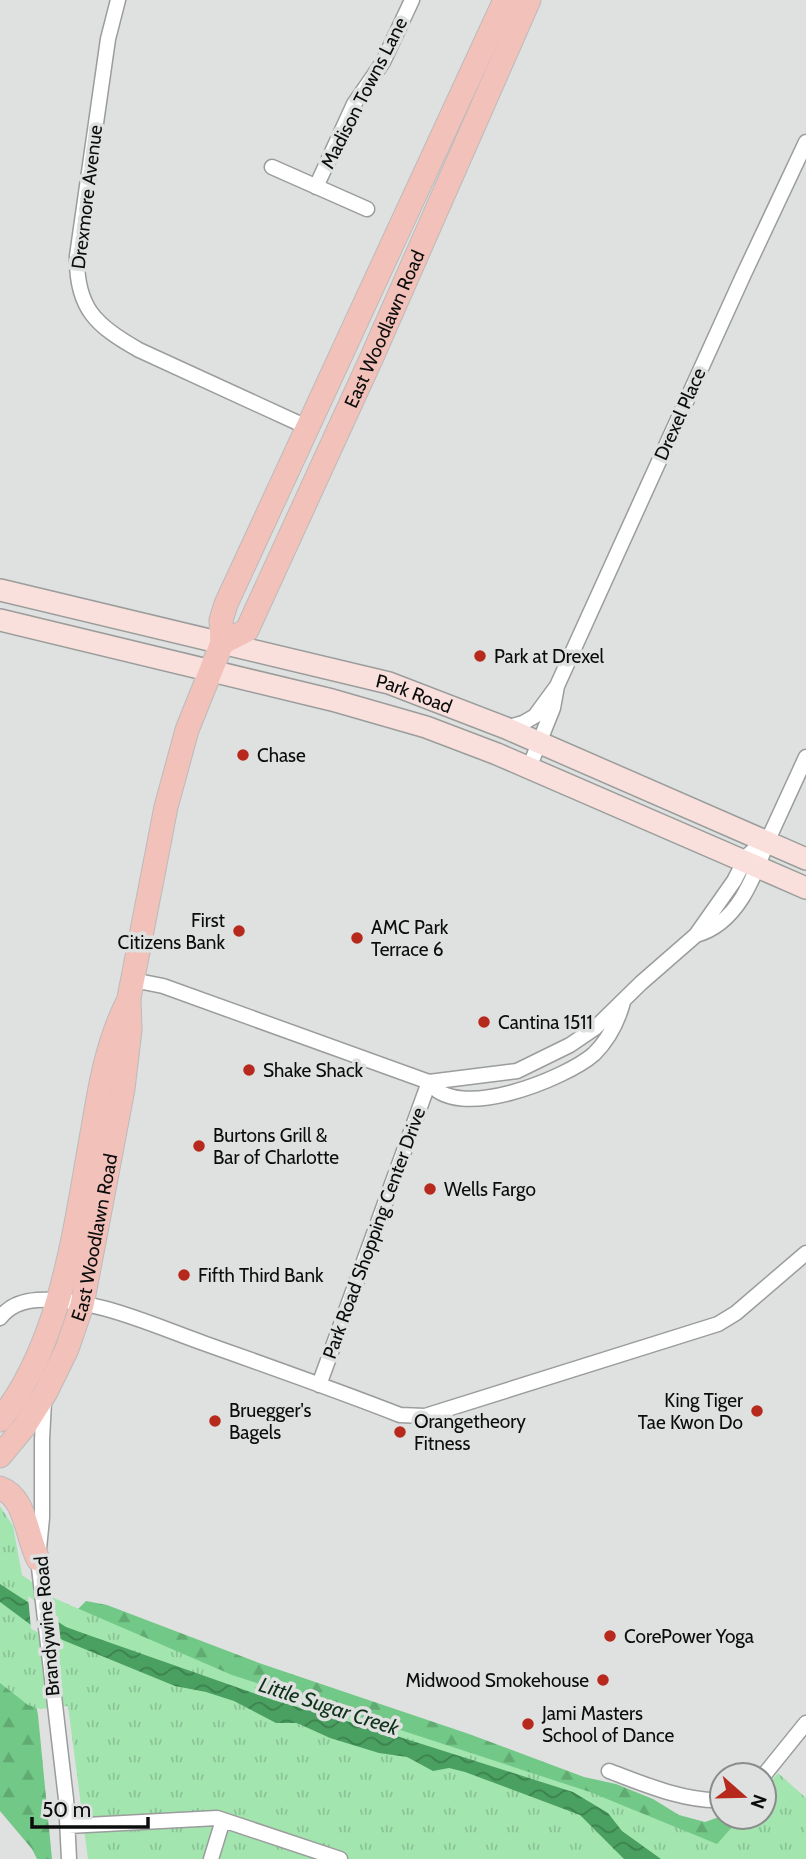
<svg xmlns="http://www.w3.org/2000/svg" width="806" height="1859" font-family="Cabin,sans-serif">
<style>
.forest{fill:url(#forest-firs)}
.park{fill:url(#park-tufts)}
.water{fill:url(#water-waves)}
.pier{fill:#dee1df}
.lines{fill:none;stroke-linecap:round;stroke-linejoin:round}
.street-casing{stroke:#9a9d9b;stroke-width:17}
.secondary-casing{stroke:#9a9d9b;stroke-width:24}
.primary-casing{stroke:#bbb;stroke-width:25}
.street{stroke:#fff;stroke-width:14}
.secondary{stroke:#f9e0dc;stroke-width:21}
.primary{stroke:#f2c1b9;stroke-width:23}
.poi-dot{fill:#b7291d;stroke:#dee1df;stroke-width:2.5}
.labels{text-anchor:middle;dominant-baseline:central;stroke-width:7;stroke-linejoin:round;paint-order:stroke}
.street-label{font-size:19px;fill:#0b0c0c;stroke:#dee1df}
.poi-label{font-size:19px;fill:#0b0c0c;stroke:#dee1df;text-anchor:start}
.water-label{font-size:21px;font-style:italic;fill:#0f331a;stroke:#dee1df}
</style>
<defs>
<pattern id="forest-firs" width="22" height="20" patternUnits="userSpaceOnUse" patternTransform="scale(1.75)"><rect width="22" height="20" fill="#72c886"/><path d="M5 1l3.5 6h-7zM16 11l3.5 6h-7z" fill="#61ab72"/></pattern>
<pattern id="park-tufts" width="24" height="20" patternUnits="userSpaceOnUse" patternTransform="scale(1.75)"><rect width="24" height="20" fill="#a2e5af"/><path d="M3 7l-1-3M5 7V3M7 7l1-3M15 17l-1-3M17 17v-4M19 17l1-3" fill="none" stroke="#8ac395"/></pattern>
<pattern id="water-waves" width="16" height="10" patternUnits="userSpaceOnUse" patternTransform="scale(1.75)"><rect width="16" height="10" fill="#4aa061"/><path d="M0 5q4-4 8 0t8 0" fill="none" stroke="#3c814e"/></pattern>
</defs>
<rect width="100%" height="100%" fill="#dee1df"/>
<!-- forest -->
<path class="forest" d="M 86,1601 L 107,1605 L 259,1663 L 469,1734 L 584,1777 L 616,1784 L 653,1799 L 679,1815 L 705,1822 L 722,1816 L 764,1817 L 806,1859 L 747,1859 L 297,1700 L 99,1634 L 75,1612 Z
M 0,1631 L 29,1668 L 38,1715 L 52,1859 L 37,1859 L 32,1849 L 0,1811 Z"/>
<!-- park -->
<path class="park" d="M 0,1506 L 13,1526 L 22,1575 L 56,1599 L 232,1675 L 590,1792 L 717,1844 L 741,1817 L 764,1817 L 764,1789 L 778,1773 L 806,1798 L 806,1859 L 88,1859 L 68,1706 L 40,1709 L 28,1705 L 0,1683 Z"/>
<!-- water -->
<path class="water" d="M 0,1584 L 66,1627 L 91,1636 L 273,1700 L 384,1732 L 573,1792 L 608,1813 L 622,1831 L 661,1859 L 624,1859 L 580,1815 L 465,1772 L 449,1768 L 433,1771 L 407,1757 L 379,1753 L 330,1738 L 297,1723 L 276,1723 L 234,1701 L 206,1692 L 175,1686 L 65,1641 L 31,1625 L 0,1602 Z"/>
<!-- pier -->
<path class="pier" d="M 28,1596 L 58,1617 L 61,1643 L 31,1629 Z"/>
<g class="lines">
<!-- street casing -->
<g class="street-casing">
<path id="street" d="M 118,0 L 108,39 L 77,256 C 76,308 96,326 139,350 L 309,428
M 272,167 L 367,209
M 316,187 L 354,104 L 383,62 L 412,0
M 557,686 L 743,276 L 806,142
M 506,728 L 523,723 L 535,716 L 557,686 L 553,708 L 529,768
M 767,842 C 754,878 737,924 696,935 L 734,881 L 747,856 L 756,848 Z
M 767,842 L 806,757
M 133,980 L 163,986 L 429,1082 L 319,1385
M 623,1002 C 618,1021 608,1040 594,1054 C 565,1079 456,1123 429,1082 L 517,1071 L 570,1045 L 595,1028 L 641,983 L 696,935
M 0,1318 C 9,1306 22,1301 37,1300 C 94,1297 152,1325 206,1344 C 271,1367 336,1390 400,1415 L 425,1416 L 718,1324 L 736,1313 L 806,1253
M 44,1401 L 42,1440 L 42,1518 L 38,1559 L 66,1799 L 69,1859
M 609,1771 C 644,1784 685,1802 722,1800
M 764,1775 L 806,1723
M 68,1826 L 217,1818 L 340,1859
M 211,1859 L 223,1820"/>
</g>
<!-- secondary casing -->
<g class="secondary-casing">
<g id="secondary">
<path id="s1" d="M 0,590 L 389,683 L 506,728 L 806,859"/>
<path d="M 0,620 L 332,700 L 426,727 L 497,754 L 806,888"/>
</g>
</g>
<!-- primary casing -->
<g class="primary-casing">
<g id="primary">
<path id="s2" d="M 222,643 L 247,630 L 372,357 L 529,0"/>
<path d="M 0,1420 C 63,1340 75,1226 93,1128 C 100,1085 107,1045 126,1005"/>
<path id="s3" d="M 0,1456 L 24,1427 L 46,1392 L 67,1349 L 82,1305 L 123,1089 L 130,1030 L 129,998 L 166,807 L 187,730 L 222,643 L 221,620 L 226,604 L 505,0"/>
<path d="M 0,1488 C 26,1497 26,1535 38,1559"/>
</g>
</g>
<!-- street -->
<use href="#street" class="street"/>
<!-- secondary -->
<use href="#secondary" class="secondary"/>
<!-- primary -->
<use href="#primary" class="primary"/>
</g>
<!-- markers -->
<g class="poi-dot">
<circle cx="480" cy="656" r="7"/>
<circle cx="243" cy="755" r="7"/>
<circle cx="239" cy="931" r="7"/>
<circle cx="357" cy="938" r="7"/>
<circle cx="484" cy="1022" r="7"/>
<circle cx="249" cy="1070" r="7"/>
<circle cx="199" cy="1146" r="7"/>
<circle cx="430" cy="1189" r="7"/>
<circle cx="184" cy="1275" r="7"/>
<circle cx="757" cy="1411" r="7"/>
<circle cx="215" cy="1421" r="7"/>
<circle cx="400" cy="1432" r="7"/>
<circle cx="610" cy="1636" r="7"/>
<circle cx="603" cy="1680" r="7"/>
<circle cx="528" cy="1724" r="7"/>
</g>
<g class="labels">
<!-- street labels -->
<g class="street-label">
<text transform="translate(364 93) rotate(-63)">Madison Towns Lane</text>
<text transform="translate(87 197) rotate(-83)">Drexmore Avenue</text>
<text stroke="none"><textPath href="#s2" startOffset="359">East Woodlawn Road</textPath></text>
<text transform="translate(680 414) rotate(-66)">Drexel Place</text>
<text stroke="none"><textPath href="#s1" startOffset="427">Park Road</textPath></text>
<text transform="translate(374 1233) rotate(-70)">Park Road Shopping Center Drive</text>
<text stroke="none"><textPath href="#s3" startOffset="242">East Woodlawn Road</textPath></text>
<text transform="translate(47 1626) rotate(-95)">Brandywine Road</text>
</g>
<!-- poi labels -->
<g class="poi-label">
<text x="494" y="656">Park at Drexel</text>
<text x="257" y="755">Chase</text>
<text x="225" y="920" text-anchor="end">First<tspan x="225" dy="22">Citizens Bank</tspan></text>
<text x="371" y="927">AMC Park<tspan x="371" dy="22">Terrace 6</tspan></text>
<text x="498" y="1022">Cantina 1511</text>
<text x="263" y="1070">Shake Shack</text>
<text x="213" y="1135">Burtons Grill &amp;<tspan x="213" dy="22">Bar of Charlotte</tspan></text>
<text x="444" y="1189">Wells Fargo</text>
<text x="198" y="1275">Fifth Third Bank</text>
<text x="743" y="1400" text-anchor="end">King Tiger<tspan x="743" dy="22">Tae Kwon Do</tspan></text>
<text x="229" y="1410">Bruegger's<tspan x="229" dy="22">Bagels</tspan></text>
<text x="414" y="1421">Orangetheory<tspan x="414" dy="22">Fitness</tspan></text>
<text x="624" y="1636">CorePower Yoga</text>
<text x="589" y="1680" text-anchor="end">Midwood Smokehouse</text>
<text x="542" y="1713">Jami Masters<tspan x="542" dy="22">School of Dance</tspan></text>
</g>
<!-- water labels -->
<g class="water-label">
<text transform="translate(329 1706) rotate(18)">Little Sugar Creek</text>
</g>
</g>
<!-- north arrow -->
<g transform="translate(743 1796) rotate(110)"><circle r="33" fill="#dee1df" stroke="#8a8c8b" stroke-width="2"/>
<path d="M0-5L12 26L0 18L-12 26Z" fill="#b7291d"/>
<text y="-10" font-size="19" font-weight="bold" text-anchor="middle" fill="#0b0c0c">N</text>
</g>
<!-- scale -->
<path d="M32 1817v10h116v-10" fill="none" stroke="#0b0c0c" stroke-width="3.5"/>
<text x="42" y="1817" font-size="21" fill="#0b0c0c" stroke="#dee1df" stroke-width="5" paint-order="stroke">50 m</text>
</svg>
